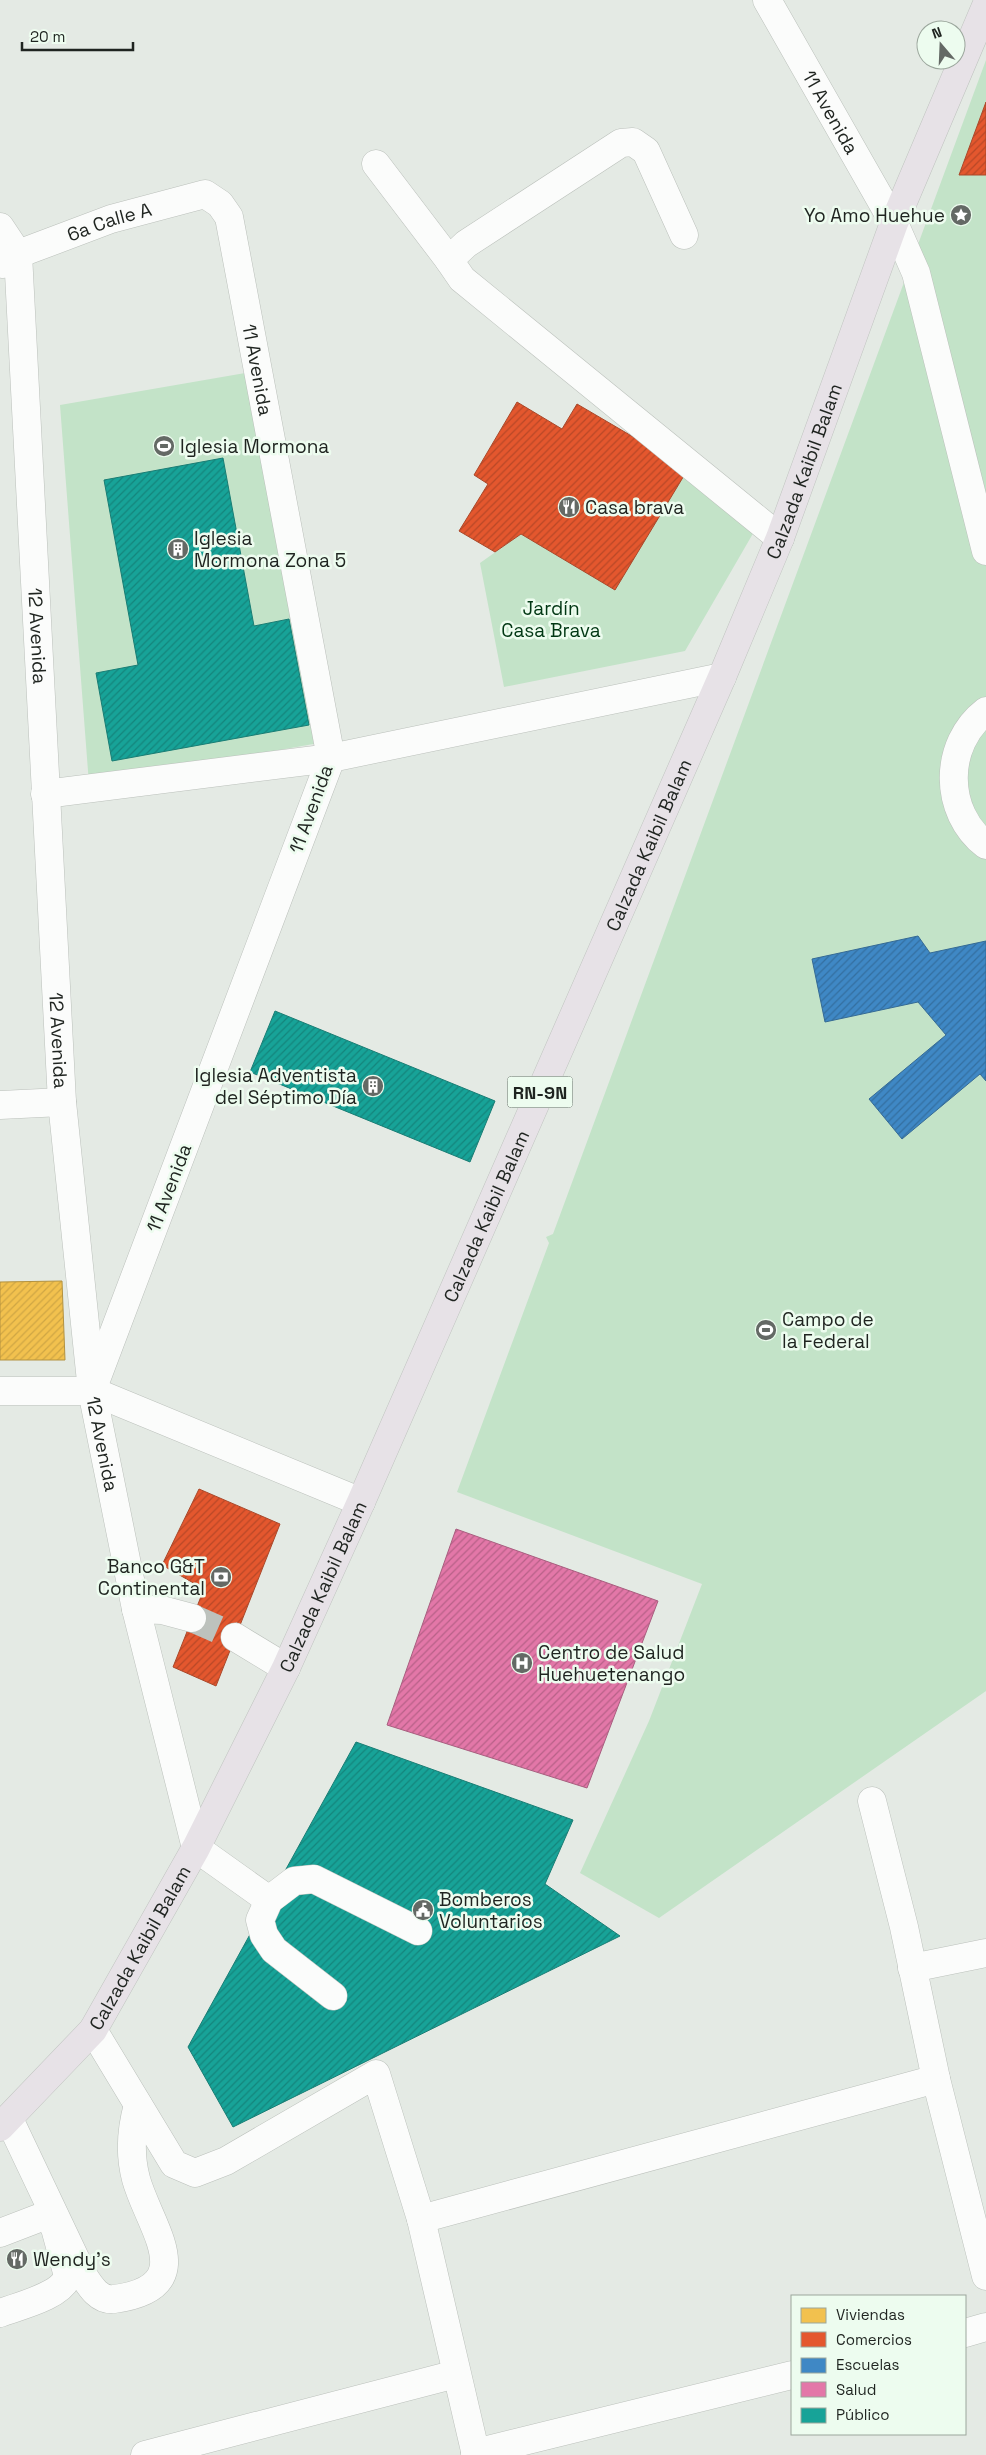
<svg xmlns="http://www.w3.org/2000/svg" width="986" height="2455" font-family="'Space Grotesk',sans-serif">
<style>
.green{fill:#c3e3c8}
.homes{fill:url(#homes-hatch);stroke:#b39240}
.shops{fill:url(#shops-hatch);stroke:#a9482a}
.schools{fill:url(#schools-hatch);stroke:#356a94}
.health{fill:url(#health-hatch);stroke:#a85e7f}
.public{fill:url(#public-hatch);stroke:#197d74}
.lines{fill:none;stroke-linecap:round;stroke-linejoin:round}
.minor-tunnel{stroke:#bdc2bd;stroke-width:28;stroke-dasharray:28 14;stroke-linecap:butt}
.minor-casing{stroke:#bbc0bb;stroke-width:29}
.major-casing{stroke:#c0c4c0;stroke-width:29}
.minor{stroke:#fbfcfb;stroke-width:28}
.major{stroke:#e7e2e7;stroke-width:28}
.labels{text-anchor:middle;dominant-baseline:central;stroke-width:5;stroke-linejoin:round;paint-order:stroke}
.shield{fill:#edfcef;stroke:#5d655e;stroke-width:1}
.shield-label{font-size:18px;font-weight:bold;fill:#1f2420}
.street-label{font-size:19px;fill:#1f2420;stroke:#edfcef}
.poi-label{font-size:19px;fill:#1f2420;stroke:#edfcef;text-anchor:start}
.park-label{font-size:19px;fill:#003713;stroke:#edfcef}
</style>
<defs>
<pattern id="homes-hatch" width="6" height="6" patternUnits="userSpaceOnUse" patternTransform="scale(1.25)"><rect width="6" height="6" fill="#f2c14e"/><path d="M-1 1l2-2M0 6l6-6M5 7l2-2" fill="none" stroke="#cfa644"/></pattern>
<pattern id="shops-hatch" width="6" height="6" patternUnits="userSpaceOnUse" patternTransform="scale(1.25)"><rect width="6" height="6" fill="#e4572e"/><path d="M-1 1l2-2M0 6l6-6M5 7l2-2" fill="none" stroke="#b84827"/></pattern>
<pattern id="schools-hatch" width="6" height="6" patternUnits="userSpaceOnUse" patternTransform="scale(1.25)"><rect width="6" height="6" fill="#3f88c5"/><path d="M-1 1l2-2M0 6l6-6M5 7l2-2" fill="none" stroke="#346fa0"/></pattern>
<pattern id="health-hatch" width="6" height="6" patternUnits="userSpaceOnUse" patternTransform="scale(1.25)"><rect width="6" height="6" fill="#e377a8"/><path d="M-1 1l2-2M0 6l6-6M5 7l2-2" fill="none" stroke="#b76188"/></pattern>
<pattern id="public-hatch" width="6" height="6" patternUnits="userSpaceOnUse" patternTransform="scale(1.25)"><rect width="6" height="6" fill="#17a398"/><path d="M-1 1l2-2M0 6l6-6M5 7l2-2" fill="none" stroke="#14857c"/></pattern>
</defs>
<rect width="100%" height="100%" fill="#e4eae4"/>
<!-- green -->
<path class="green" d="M 986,60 L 986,1691 L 659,1918 L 580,1873 L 649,1721 L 702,1584 L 457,1492 L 549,1243 L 546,1237 L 553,1234 Z
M 251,372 L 336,740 L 89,784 L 60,405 Z
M 687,469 L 766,511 L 685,651 L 504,687 L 480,563 L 521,534 L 615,590 Z"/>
<!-- homes -->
<path class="homes" d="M 62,1281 L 65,1360 L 0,1360 L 0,1282 Z"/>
<!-- shops -->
<path class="shops" d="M 986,102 L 986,175 L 959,175 Z
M 517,402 L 562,429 L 577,404 L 688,469 L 615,590 L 521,534 L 495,552 L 459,531 L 488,484 L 474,475 Z
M 199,1489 L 280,1524 L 216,1686 L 173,1667 L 204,1589 L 162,1565 Z"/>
<!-- schools -->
<path class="schools" d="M 918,936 L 930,953 L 986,941 L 986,1081 L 980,1074 L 902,1139 L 869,1099 L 946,1035 L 918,1002 L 825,1022 L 812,959 Z"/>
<!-- health -->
<path class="health" d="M 456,1529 L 658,1601 L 587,1788 L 387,1725 Z"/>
<!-- public -->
<path class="public" d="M 223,458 L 254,626 L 289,619 L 309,725 L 112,761 L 96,673 L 138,665 L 104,480 Z
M 275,1011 L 495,1101 L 470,1162 L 250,1072 Z
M 356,1742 L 573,1820 L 545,1884 L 620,1936 L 233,2127 L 188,2047 Z"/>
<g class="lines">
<!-- minor-tunnel -->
<path class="minor-tunnel" d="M 192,1618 L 235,1637"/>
<!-- minor casing -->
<g class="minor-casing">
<g id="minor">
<path id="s1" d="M 767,0 L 894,223 L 916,273 L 986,551"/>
<path d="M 376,164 L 449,260"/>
<path id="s2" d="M 0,227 L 18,254 L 62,1102 L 92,1391 L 136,1609 L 196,1848 L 269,1900"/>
<path d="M 684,235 L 646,151 L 633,142 L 621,143 L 466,244 L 449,260 L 462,279 L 780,538"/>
<path id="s3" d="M 3,264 L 18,254 L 111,219 L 205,194 L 220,204 L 229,217 L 331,758 L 94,1385"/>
<path d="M 986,711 C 943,744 943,812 986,845"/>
<path d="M 45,794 L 331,758 L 722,677"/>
<path d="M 0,1105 L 62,1102"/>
<path d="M 0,1391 L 92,1391 L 361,1502"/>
<path d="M 136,1609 L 162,1610 L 192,1618"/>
<path d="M 235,1637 L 286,1668"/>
<path d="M 872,1801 L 904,1927 L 936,2079 L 986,2276"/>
<path d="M 912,1968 L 986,1953"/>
<path d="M 333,1996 L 274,1950 L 264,1935 L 260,1920 L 269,1900 L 294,1881 L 314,1879 L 418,1931"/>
<path d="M 93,2030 L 174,2164 L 195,2173 L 226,2161 L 376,2074 L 421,2219 L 476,2455"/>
<path d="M 9,2119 L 83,2275 C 90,2286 99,2301 114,2299 C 203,2287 149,2227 136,2179 C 129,2153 131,2130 138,2105"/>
<path d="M 421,2219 L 936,2079"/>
<path d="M 0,2233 L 39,2218 L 49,2218 L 55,2228 L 68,2276 C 62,2296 19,2306 0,2313"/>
<path d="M 965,2333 L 986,2327"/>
<path d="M 475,2453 L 792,2375"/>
<path d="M 145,2455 L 456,2374"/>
</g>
</g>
<!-- major casing -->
<g class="major-casing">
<g id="major">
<path id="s4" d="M 0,2127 L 93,2030 L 196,1848 L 286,1668 L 361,1502 L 722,677 L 780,538 L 894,223 L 986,6"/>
</g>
</g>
<!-- minor -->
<use href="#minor" class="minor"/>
<!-- major -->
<use href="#major" class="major"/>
</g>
<!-- icons -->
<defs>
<g id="sight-disc" transform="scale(1.125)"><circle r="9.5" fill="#646965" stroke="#edfcef"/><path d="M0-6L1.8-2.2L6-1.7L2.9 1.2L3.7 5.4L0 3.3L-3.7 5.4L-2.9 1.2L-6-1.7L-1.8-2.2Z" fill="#fff"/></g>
<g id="stadium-disc" transform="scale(1.125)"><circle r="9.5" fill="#646965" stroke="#edfcef"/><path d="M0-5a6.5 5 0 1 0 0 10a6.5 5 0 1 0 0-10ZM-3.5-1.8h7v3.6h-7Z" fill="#fff"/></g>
<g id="restaurant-disc" transform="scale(1.125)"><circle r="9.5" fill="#646965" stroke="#edfcef"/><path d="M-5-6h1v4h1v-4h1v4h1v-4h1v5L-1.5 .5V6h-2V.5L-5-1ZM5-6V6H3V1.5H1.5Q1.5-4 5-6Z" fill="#fff"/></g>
<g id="building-disc" transform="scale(1.125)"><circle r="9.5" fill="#646965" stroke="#edfcef"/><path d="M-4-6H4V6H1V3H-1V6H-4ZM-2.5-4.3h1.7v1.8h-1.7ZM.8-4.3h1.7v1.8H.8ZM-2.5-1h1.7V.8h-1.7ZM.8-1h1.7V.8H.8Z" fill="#fff"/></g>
<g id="bank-disc" transform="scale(1.125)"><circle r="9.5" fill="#646965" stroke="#edfcef"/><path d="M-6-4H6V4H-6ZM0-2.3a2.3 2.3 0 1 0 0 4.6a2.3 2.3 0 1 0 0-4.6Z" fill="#fff"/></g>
<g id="hospital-disc" transform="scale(1.125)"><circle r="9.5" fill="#646965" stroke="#edfcef"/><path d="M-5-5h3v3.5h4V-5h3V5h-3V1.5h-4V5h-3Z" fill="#fff"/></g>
<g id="civic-disc" transform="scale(1.125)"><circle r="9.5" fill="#646965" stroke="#edfcef"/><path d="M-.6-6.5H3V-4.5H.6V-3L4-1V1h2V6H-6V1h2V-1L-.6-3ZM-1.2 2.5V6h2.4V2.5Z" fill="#fff"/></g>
</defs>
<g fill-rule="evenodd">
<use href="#sight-disc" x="961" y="215"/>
<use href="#stadium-disc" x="164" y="446"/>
<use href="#restaurant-disc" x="569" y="507"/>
<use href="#building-disc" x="178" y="549"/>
<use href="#building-disc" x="373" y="1086"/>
<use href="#stadium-disc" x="766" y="1330"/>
<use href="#bank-disc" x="221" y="1577"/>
<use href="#hospital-disc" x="522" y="1663"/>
<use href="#civic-disc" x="423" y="1910"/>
<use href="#restaurant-disc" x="17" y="2259"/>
</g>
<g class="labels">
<!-- shield labels -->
<rect class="shield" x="507.5" y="1076.5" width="65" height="31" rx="4"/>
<g class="shield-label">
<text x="540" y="1092">RN-9N</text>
</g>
<!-- street labels -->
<g class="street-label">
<text stroke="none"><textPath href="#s1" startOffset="129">11 Avenida</textPath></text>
<text stroke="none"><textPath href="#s3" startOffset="115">6a Calle A</textPath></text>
<text stroke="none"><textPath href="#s3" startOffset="404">11 Avenida</textPath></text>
<text stroke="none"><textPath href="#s4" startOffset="1849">Calzada Kaibil Balam</textPath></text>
<text stroke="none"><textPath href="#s2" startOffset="415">12 Avenida</textPath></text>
<text transform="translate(311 809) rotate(-70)">11 Avenida</text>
<text stroke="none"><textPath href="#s4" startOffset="1444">Calzada Kaibil Balam</textPath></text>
<text stroke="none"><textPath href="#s2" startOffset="820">12 Avenida</textPath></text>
<text transform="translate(169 1188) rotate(-69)">11 Avenida</text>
<text stroke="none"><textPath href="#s4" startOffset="1039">Calzada Kaibil Balam</textPath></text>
<text stroke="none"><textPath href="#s2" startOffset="1226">12 Avenida</textPath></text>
<text stroke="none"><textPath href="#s4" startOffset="634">Calzada Kaibil Balam</textPath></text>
<text stroke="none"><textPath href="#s4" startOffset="229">Calzada Kaibil Balam</textPath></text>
</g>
<!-- poi labels -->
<g class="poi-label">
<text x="945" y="215" text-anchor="end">Yo Amo Huehue</text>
<text x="180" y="446">Iglesia Mormona</text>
<text x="585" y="507">Casa brava</text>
<text x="194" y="538">Iglesia<tspan x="194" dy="22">Mormona Zona 5</tspan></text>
<text x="357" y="1075" text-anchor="end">Iglesia Adventista<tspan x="357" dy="22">del Séptimo Día</tspan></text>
<text x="782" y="1319">Campo de<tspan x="782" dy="22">la Federal</tspan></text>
<text x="205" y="1566" text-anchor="end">Banco G&amp;T<tspan x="205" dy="22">Continental</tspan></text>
<text x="538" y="1652">Centro de Salud<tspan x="538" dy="22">Huehuetenango</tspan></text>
<text x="439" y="1899">Bomberos<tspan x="439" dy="22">Voluntarios</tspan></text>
<text x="33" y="2259">Wendy's</text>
</g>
<!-- park labels -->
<g class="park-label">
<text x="551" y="608">Jardín<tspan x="551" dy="22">Casa Brava</tspan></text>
</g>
</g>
<!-- legend -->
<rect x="791" y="2295" width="175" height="140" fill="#edfcef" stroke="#9ba69c"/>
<rect x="801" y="2308" width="25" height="15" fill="#f2c14e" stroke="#9ba69c"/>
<text x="836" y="2320" font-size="15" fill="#1f2420">Viviendas</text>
<rect x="801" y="2332" width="25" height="15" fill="#e4572e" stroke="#9ba69c"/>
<text x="836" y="2345" font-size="15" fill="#1f2420">Comercios</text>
<rect x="801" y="2358" width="25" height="15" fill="#3f88c5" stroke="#9ba69c"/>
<text x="836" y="2370" font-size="15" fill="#1f2420">Escuelas</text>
<rect x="801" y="2382" width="25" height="15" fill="#e377a8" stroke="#9ba69c"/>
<text x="836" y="2395" font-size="15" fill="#1f2420">Salud</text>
<rect x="801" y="2408" width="25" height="15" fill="#17a398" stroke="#9ba69c"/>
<text x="836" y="2420" font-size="15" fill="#1f2420">Público</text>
<!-- north arrow -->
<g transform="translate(941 45) rotate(341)"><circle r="24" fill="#edfcef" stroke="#9ba69c"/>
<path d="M0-4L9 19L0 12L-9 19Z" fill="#646965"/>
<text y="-8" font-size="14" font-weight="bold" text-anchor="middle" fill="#1f2420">N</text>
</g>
<!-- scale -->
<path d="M22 42v8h111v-8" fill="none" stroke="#1f2420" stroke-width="2.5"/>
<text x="30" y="42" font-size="15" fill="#1f2420" stroke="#edfcef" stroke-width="4" paint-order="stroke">20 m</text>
</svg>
